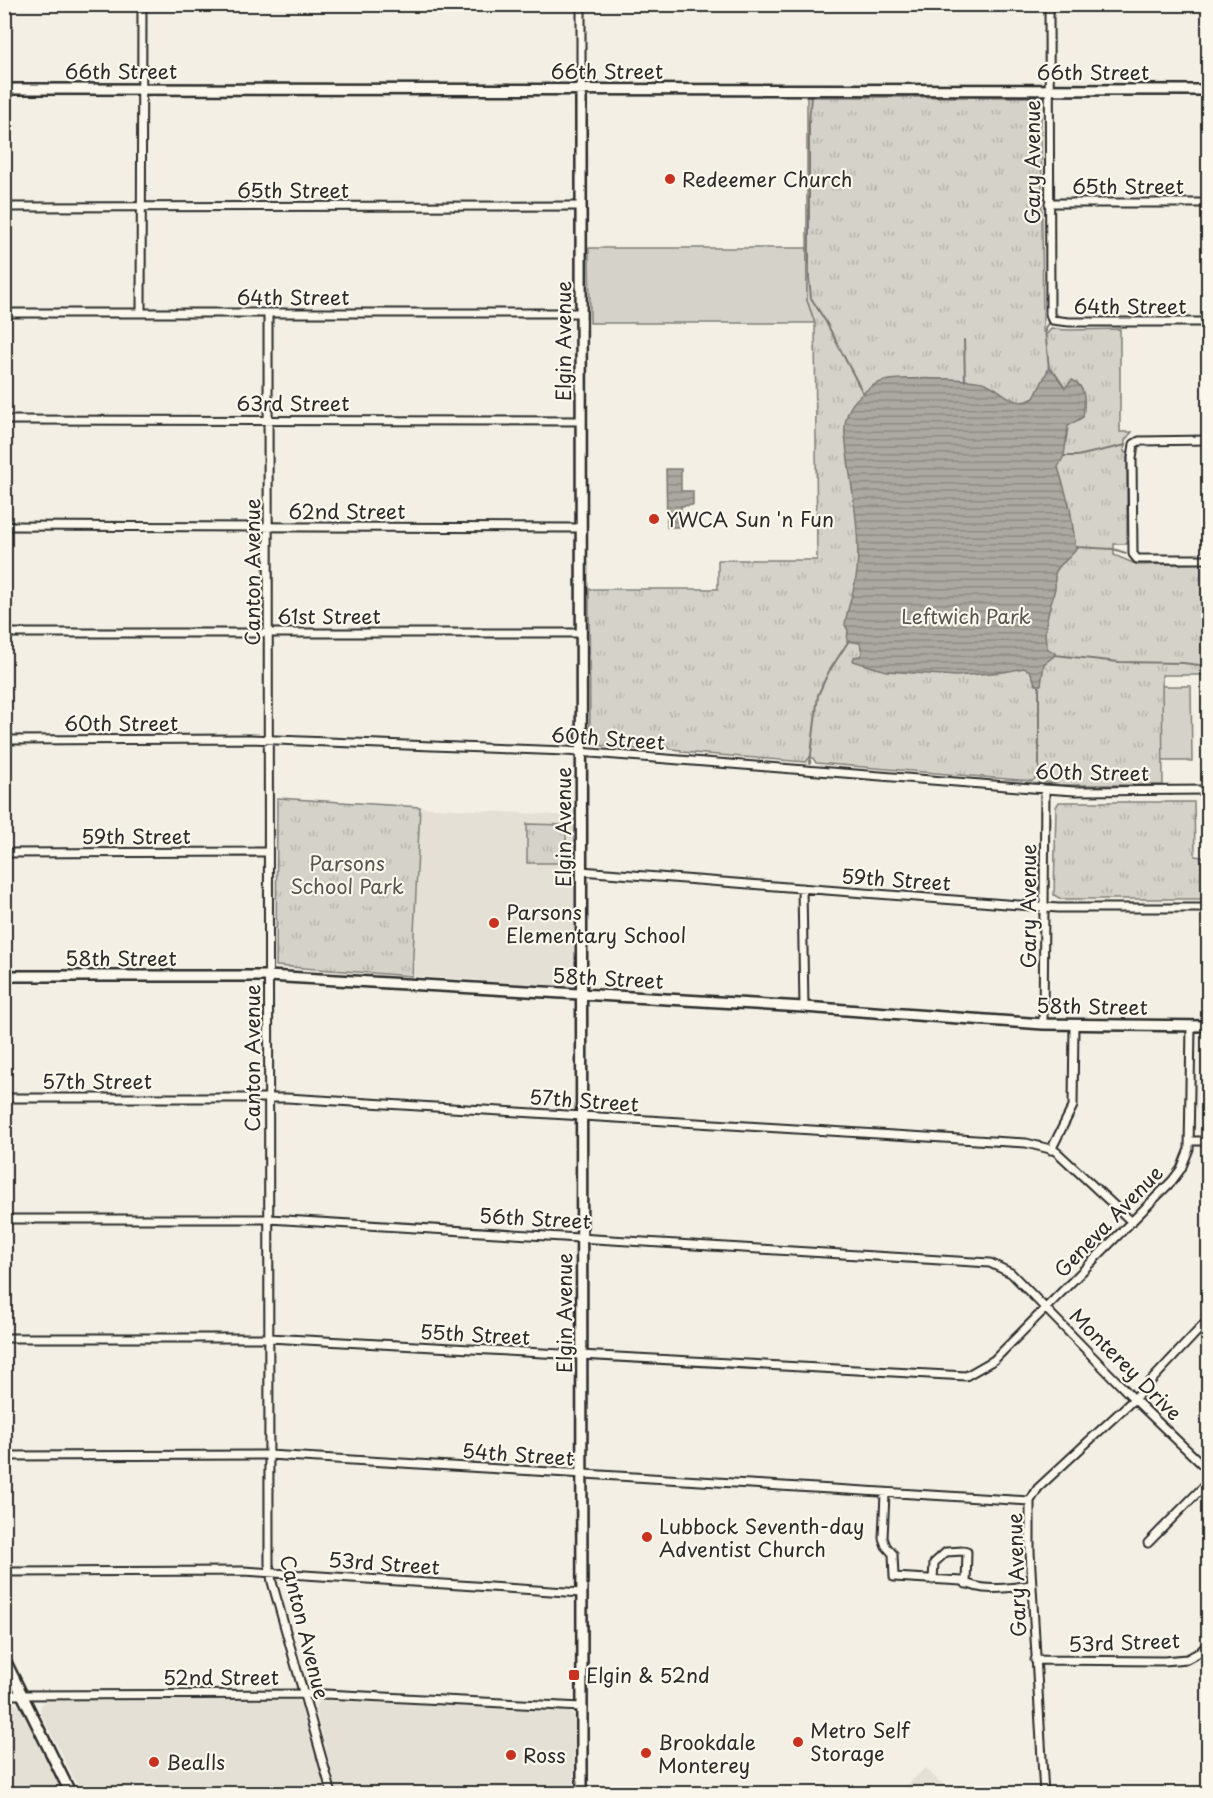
<svg xmlns="http://www.w3.org/2000/svg" width="1213" height="1798" font-family="'Playpen Sans',sans-serif">
<style>
.built{fill:#e4e0d6}
.green{fill:#d5d2c9;stroke:#807e7a;stroke-width:1.5}
.park{fill:url(#park-tufts);stroke:#807e7a;stroke-width:1.5}
.water{fill:url(#water-rules);stroke:#787772;stroke-width:1.5}
.lines{fill:none;stroke-linecap:round;stroke-linejoin:round}
.stream{stroke:#787772;stroke-width:2}
.minor-casing{stroke:#2b2b2b;stroke-width:11}
.tertiary-casing{stroke:#2b2b2b;stroke-width:14}
.minor{stroke:#fbf7ec;stroke-width:7}
.tertiary{stroke:#fbf7ec;stroke-width:9}
.poi-dot{fill:#c8321e;stroke:#fbf7ec;stroke-width:2}
.labels{text-anchor:middle;dominant-baseline:central;stroke-width:4.5;stroke-linejoin:round;paint-order:stroke}
.street-label{font-size:20px;fill:#2b2b2b;stroke:#fbf7ec}
.poi-label{font-size:20px;fill:#2b2b2b;stroke:#fbf7ec;text-anchor:start}
.park-label{font-size:20px;fill:#565552;stroke:#fbf7ec}
</style>
<defs>
<pattern id="park-tufts" width="24" height="20" patternUnits="userSpaceOnUse" patternTransform="scale(1.5)"><rect width="24" height="20" fill="#d5d2c9"/><path d="M3 7l-1-3M5 7V3M7 7l1-3M15 17l-1-3M17 17v-4M19 17l1-3" fill="none" stroke="#b7b4ad"/></pattern>
<pattern id="water-rules" width="6" height="5" patternUnits="userSpaceOnUse" patternTransform="scale(1.5)"><rect width="6" height="5" fill="#aca9a2"/><path d="M0 2.5h6" fill="none" stroke="#8c8a84"/></pattern>
</defs>
<rect width="100%" height="100%" fill="#f3efe4"/>
<filter id="ink" filterUnits="userSpaceOnUse"><feTurbulence type="fractalNoise" baseFrequency=".0167" numOctaves="2"/><feDisplacementMap in="SourceGraphic" scale="12" xChannelSelector="R" yChannelSelector="G"/><feConvolveMatrix kernelMatrix="1 2 1 2 8 2 1 2 1" color-interpolation-filters="sRGB"/></filter>
<g filter="url(#ink)">
<!-- built -->
<path class="built" d="M 420,807 L 574,816 L 574,978 L 568,986 L 412,976 Z
M 51,1699 L 297,1700 L 302,1705 L 327,1793 L 81,1793 L 40,1712 L 41,1704 Z
M 323,1700 L 569,1711 L 574,1716 L 574,1793 L 338,1793 L 315,1709 L 317,1703 Z
M 5,1703 L 14,1703 L 21,1708 L 64,1793 L 5,1793 Z
M 925,1768 L 952,1793 L 899,1793 Z"/>
<!-- green -->
<path class="green" d="M 589,248 L 807,248 L 807,300 L 815,323 L 590,323 Z
M 1137,686 L 1191,686 L 1192,761 L 1137,761 Z"/>
<!-- park -->
<path class="park" d="M 807,97 L 1036,97 L 1041,101 L 1043,332 L 1047,334 L 1051,329 L 1069,330 L 1120,329 L 1120,432 L 1132,432 L 1125,440 L 1124,452 L 1127,452 L 1127,544 L 1114,544 L 1114,555 L 1138,565 L 1208,563 L 1208,675 L 1162,675 L 1163,785 L 1060,785 L 1045,782 L 1042,778 L 1036,778 L 1032,781 L 816,763 L 813,758 L 810,757 L 806,762 L 681,752 L 681,750 L 670,749 L 666,746 L 638,747 L 637,749 L 595,745 L 595,742 L 592,739 L 590,740 L 589,589 L 718,589 L 718,560 L 817,560 L 815,323 L 807,300 Z
M 277,798 L 420,807 L 412,976 L 276,966 Z
M 1059,802 L 1194,802 L 1195,856 L 1208,858 L 1208,899 L 1061,899 L 1054,895 L 1056,807 Z
M 527,824 L 566,825 L 566,863 L 527,863 Z"/>
<!-- water -->
<path class="water" d="M 1049,368 L 1055,373 L 1065,388 L 1072,380 C 1087,386 1085,403 1083,417 L 1068,426 L 1064,456 L 1058,467 L 1070,508 L 1076,549 C 1071,559 1058,563 1055,574 C 1054,579 1056,584 1055,588 C 1051,607 1040,631 1048,649 L 1055,653 L 1054,656 L 1044,664 L 1041,685 L 1036,685 L 1030,671 L 1024,668 L 1004,672 L 956,676 L 886,671 L 853,661 L 854,657 L 860,656 L 862,653 L 860,643 L 847,641 L 848,630 L 845,625 C 847,607 855,590 857,571 C 861,525 849,480 845,434 C 844,421 848,406 859,397 C 865,391 873,384 881,382 C 895,377 967,378 982,382 C 1002,387 1013,411 1034,398 Z
M 666,469 L 681,469 L 681,491 L 693,491 L 693,505 L 681,506 L 681,527 L 667,527 Z"/>
<g class="lines">
<!-- stream -->
<path class="stream" d="M 811,96 L 809,122 L 809,278 L 811,298 L 826,322 L 863,393
M 964,340 L 965,381
M 1049,368 L 1045,330 L 1046,326 L 1057,314
M 1064,456 L 1077,456 L 1126,445
M 1076,547 L 1113,549 L 1126,553
M 1055,655 L 1119,662 L 1183,663 L 1208,666
M 810,763 L 818,695 L 828,673 L 848,642
M 1039,782 L 1039,686"/>
<!-- minor casing -->
<g class="minor-casing">
<path id="minor" d="M 581,4 L 581,89
M 1049,4 L 1050,314 L 1052,320 L 1069,322 L 1208,322
M 1049,203 L 1208,203
M 4,207 L 581,206
M 4,313 L 581,313
M 141,313 L 142,4
M 268,313 L 269,1564 L 272,1582 L 332,1794
M 4,420 L 581,421
M 1208,440 L 1139,441 L 1134,444 L 1132,458 L 1133,554 L 1137,559 L 1208,559
M 4,526 L 581,528
M 4,633 L 581,633
M 4,740 L 250,739 L 566,751 L 1045,789 L 1075,791 L 1208,790
M 4,853 L 268,852
M 581,871 L 1058,908 L 1208,908
M 802,888 L 804,1007
M 1043,1024 L 1045,789
M 4,1098 L 287,1098 L 1026,1143 L 1054,1150 L 1059,1154 L 1132,1222
M 1190,1141 L 1208,1141
M 1051,1150 L 1073,1106 L 1074,1025
M 4,1219 L 269,1219 L 990,1263 L 1011,1273 L 1134,1399 L 1208,1470
M 4,1338 L 269,1338 L 966,1376 L 994,1360 L 1172,1181 L 1181,1169 L 1189,1149 L 1191,1026
M 4,1456 L 269,1455 L 1030,1501
M 885,1494 L 883,1538 L 886,1546 L 893,1554 L 894,1577 L 962,1581 C 983,1593 1008,1588 1031,1585
M 1148,1543 L 1208,1482
M 4,1572 L 244,1571 L 582,1593
M 933,1580 L 934,1563 L 946,1552 L 963,1551 L 967,1552 L 966,1584
M 1035,1660 L 1164,1661 L 1187,1659 L 1200,1652 L 1208,1644
M 4,1695 L 325,1694 L 582,1707
M 1044,1794 L 1030,1552 L 1030,1501 L 1038,1488 L 1134,1399 L 1208,1320"/>
</g>
<!-- tertiary casing -->
<g class="tertiary-casing">
<path id="tertiary" d="M 4,89 L 1208,90
M 581,89 L 582,1794
M 4,976 L 268,976 L 804,1007 L 1043,1024 L 1208,1026
M 4,1658 L 71,1794"/>
</g>
<!-- minor -->
<use href="#minor" class="minor"/>
<!-- tertiary -->
<use href="#tertiary" class="tertiary"/>
</g>
</g>
<!-- markers -->
<g class="poi-dot">
<circle cx="670" cy="179" r="6"/>
<circle cx="654" cy="519" r="6"/>
<circle cx="494" cy="923" r="6"/>
<circle cx="647" cy="1537" r="6"/>
<rect x="568" y="1669" width="12" height="12" rx="3"/>
<circle cx="798" cy="1742" r="6"/>
<circle cx="646" cy="1753" r="6"/>
<circle cx="511" cy="1755" r="6"/>
<circle cx="154" cy="1762" r="6"/>
</g>
<g class="labels">
<!-- street labels -->
<g class="street-label">
<text x="121" y="71">66th Street</text>
<text x="607" y="71">66th Street</text>
<text x="1093" y="72">66th Street</text>
<text transform="translate(1032 162) rotate(-90)">Gary Avenue</text>
<text x="1128" y="186">65th Street</text>
<text x="293" y="190">65th Street</text>
<text x="293" y="297">64th Street</text>
<text x="1130" y="306">64th Street</text>
<text transform="translate(563 341) rotate(-90)">Elgin Avenue</text>
<text x="293" y="403">63rd Street</text>
<text x="347" y="511">62nd Street</text>
<text transform="translate(252 572) rotate(-90)">Canton Avenue</text>
<text x="329" y="616">61st Street</text>
<text x="121" y="723">60th Street</text>
<text transform="translate(608 738) rotate(4)">60th Street</text>
<text transform="translate(1092 772) rotate(1)">60th Street</text>
<text transform="translate(563 827) rotate(-90)">Elgin Avenue</text>
<text x="136" y="836">59th Street</text>
<text transform="translate(896 879) rotate(4)">59th Street</text>
<text transform="translate(1028 906) rotate(-90)">Gary Avenue</text>
<text x="121" y="958">58th Street</text>
<text transform="translate(608 978) rotate(3)">58th Street</text>
<text transform="translate(1092 1006) rotate(1)">58th Street</text>
<text transform="translate(252 1058) rotate(-90)">Canton Avenue</text>
<text x="97" y="1081">57th Street</text>
<text transform="translate(584 1100) rotate(4)">57th Street</text>
<text transform="translate(535 1218) rotate(3)">56th Street</text>
<text transform="translate(1108 1221) rotate(-46)">Geneva Avenue</text>
<text transform="translate(564 1313) rotate(-90)">Elgin Avenue</text>
<text transform="translate(475 1334) rotate(3)">55th Street</text>
<text transform="translate(1126 1364) rotate(45)">Monterey Drive</text>
<text transform="translate(518 1454) rotate(4)">54th Street</text>
<text transform="translate(384 1563) rotate(4)">53rd Street</text>
<text transform="translate(1016 1575) rotate(-92)">Gary Avenue</text>
<text transform="translate(305 1627) rotate(76)">Canton Avenue</text>
<text transform="translate(1124 1642) rotate(-2)">53rd Street</text>
<text x="221" y="1677">52nd Street</text>
</g>
<!-- poi labels -->
<g class="poi-label">
<text x="682" y="179">Redeemer Church</text>
<text x="666" y="519">YWCA Sun 'n Fun</text>
<text x="506" y="912">Parsons<tspan x="506" dy="23">Elementary School</tspan></text>
<text x="659" y="1526">Lubbock Seventh-day<tspan x="659" dy="23">Adventist Church</tspan></text>
<text x="586" y="1675">Elgin &amp; 52nd</text>
<text x="810" y="1730">Metro Self<tspan x="810" dy="23">Storage</tspan></text>
<text x="658" y="1742">Brookdale<tspan x="658" dy="23">Monterey</tspan></text>
<text x="523" y="1755">Ross</text>
<text x="166" y="1762">Bealls</text>
</g>
<!-- park labels -->
<g class="park-label">
<text x="966" y="616">Leftwich Park</text>
<text x="347" y="863">Parsons<tspan x="347" dy="23">School Park</tspan></text>
</g>
</g>
<!-- margin -->
<rect width="1213" height="1798" fill="none" stroke="#fbf7ec" stroke-width="24"/>
<rect x="12" y="12" width="1189" height="1774" fill="none" stroke="#2b2b2b" stroke-width="2" filter="url(#ink)"/>
</svg>
